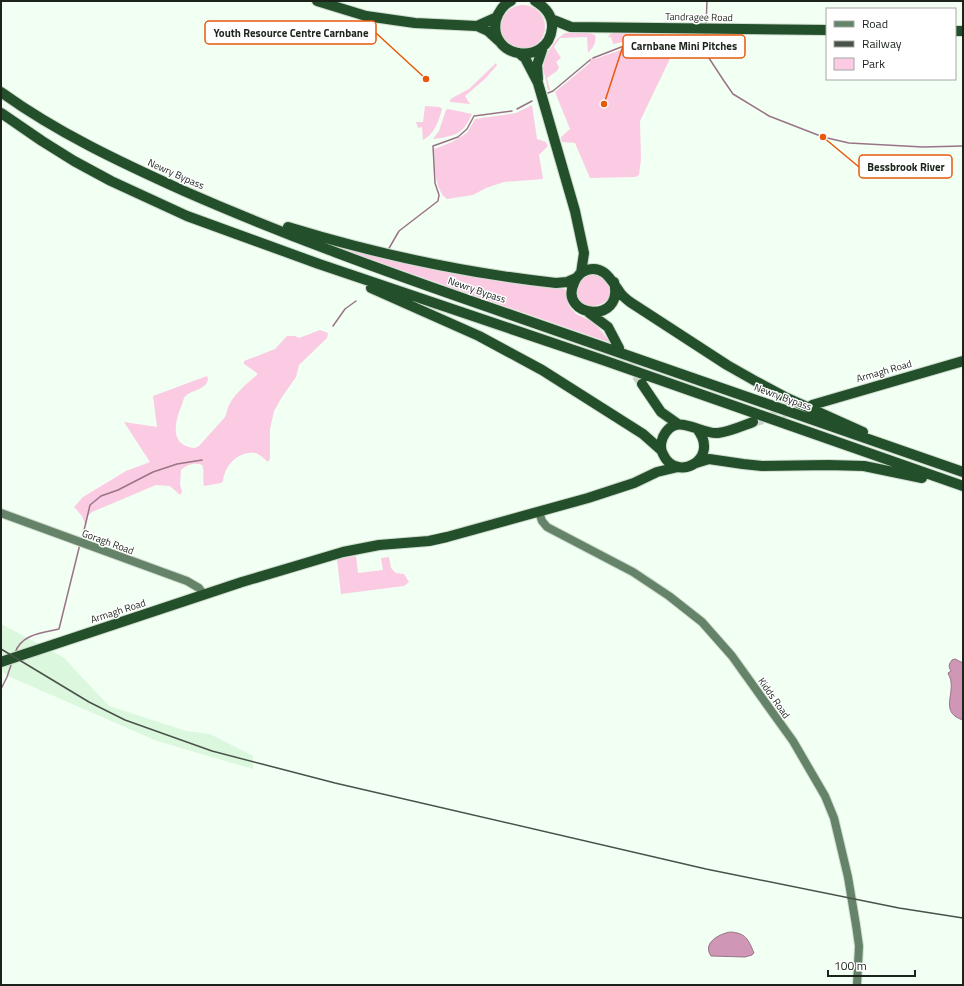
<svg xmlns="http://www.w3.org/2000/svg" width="964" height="986" font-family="'Titillium Web',sans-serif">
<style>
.built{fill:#dbf7de}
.green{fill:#facbe3}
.water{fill:#cf96b5;stroke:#997487}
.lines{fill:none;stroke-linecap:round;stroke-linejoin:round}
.stream{stroke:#997487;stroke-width:1.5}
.highway-tunnel{stroke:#c7d3c8;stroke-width:10;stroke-dasharray:10 5;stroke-linecap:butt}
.secondary-casing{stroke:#d0dcd0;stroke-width:10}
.highway-casing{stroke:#d0dcd0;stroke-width:12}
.secondary{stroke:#658368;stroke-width:8}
.highway{stroke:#23502b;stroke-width:10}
.rail{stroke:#495249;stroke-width:1.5}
.labels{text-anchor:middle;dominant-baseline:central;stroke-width:3;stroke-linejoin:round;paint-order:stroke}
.street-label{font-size:10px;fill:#1b231b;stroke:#fff}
.leader{fill:none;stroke:#e8590c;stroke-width:1.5}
.callout-dot{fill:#e8590c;stroke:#fff;stroke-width:1.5}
.callout{fill:#fff;stroke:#e8590c;stroke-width:1.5}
.callout-label{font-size:11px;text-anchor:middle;font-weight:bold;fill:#1b231b}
</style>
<rect width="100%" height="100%" fill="#f2fff3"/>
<!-- built -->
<path class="built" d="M 1,624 L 63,657 L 109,706 L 186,731 L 210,734 L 253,756 L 253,769 L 157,741 L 8,676 L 1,670 Z"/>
<!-- green -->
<path class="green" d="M501 27a22 22 0 1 1 44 0a22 22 0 1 1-44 0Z
M 586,32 L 595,35 C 597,43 593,47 588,53 L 587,37 L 560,38 L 554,47 L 561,58 L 556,62 L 559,67 L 557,71 L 547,78 L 550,90 L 548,90 L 543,68 L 546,55 L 557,39 L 565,33 Z
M 616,32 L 678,32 L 613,44 L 611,37 L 608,38 L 610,34 Z
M 673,41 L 677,44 L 640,121 L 641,159 L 639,175 L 635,177 L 590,178 L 575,143 L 562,142 L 561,137 L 570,129 L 555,92 L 590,63 L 589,59 L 591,58 L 595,59 L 629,47 Z
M 496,63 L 497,65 L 486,78 L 465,96 L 470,104 L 450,102 L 450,100 L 452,98 L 469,89 Z
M 532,105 L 537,139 L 546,142 L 548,146 L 539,155 L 543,179 L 504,182 L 486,188 L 473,195 L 447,199 C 434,190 435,164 434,149 L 452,142 L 467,133 L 475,119 L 516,113 Z
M 425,106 L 440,107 L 442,109 C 438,123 435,133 423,140 L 422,127 L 418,128 L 416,122 L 423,122 Z
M 448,109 L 472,114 C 463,135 455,136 433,139 L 439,131 L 446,110 Z
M 330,244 L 562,287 L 562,289 L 565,289 L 569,306 L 576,314 L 594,322 L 611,343 L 398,269 Z
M 594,271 L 609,280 L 610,297 C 601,309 579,311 576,292 C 576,288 578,284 579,280 Z
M 320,330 L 328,333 L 327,338 L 299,365 L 296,377 L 282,397 L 274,411 L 270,429 L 270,459 L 268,462 C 264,459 260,454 255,453 C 239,450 224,466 223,481 L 221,483 L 204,486 C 202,479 205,471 202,465 C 195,462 186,465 181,470 L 180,484 L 182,492 L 180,495 L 170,486 L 156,485 L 92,512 L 88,516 L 86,526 L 82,516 L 74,507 L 83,497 L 126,471 L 150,462 L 124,422 L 157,427 L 153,396 L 207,376 L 208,379 C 206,391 190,389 184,398 C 183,401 182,404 181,407 C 174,424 170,446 195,448 L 199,446 L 225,417 C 227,413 227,409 229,405 C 234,395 248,382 257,375 L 257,373 L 244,364 L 244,361 L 275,349 L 287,336 L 295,336 L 299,338 Z
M 356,556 L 358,573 L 383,570 L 381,558 L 389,557 L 391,568 L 396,573 L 404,574 L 409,582 L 404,586 L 341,594 L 337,559 Z"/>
<!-- water -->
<path class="water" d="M 955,659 L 963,663 L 963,720 C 941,713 953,697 951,682 C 951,679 949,676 948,673 L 951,671 C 948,666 949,664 952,660 Z
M 730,932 C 746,933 748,939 754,953 L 752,955 L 745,957 L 711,956 C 702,943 719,934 730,932 Z"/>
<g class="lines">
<!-- stream -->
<path class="stream" d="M 706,25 L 707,1
M 705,33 L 705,52 L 724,81 L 733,94 L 769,116 L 823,137 L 849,143 L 923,147 L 963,146
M 593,58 L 629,44 L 647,40 L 661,41 L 674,39 L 704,39
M 548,93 L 553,91 L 590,60
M 517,109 L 532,101
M 388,250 L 399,231 L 438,201 L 439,195 L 435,183 L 433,146 L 458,137 L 467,129 L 474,116 L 512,111
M 333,326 L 345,309 L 356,301
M 82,539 L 90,505 L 101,496 L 118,490 L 153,472 L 177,464 L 202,460
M 15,653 C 21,634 42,633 59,629 L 80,544
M 1,689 L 7,677 L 12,662"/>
<!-- highway-tunnel -->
<path class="highway-tunnel" d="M 621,350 L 642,384
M 753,422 L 811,405"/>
<!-- secondary casing -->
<g class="secondary-casing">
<path id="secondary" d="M 539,512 L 542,521 L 547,527 L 633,572 L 669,596 L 702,622 L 732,656 L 793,741 L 825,796 L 834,818 L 848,877 L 856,925 L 859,946 L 857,985
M 1,513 L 187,581 L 199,588 L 204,595"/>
</g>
<!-- highway casing -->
<g class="highway-casing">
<path id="highway" d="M 317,1 L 366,16 L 415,23 L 477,26 L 497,17
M 511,1 C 504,4 498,12 496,20 C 488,59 548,67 552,28 C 553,16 545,7 535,1
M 551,19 L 571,27 L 827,30
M 477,26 L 488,31 L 499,41
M 955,31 L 963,31
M 521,55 L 525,58 L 538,83 L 575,211 L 584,253 L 581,273
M 538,79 L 537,65 L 543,47
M 1,92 C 58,133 120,162 184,191 C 284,235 387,272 491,308 C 648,362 805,418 963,472
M 1,113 L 42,141 L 74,161 L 111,181 L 187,216 L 319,264 L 603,360 L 963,486
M 288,227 C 376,254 464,273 556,283 L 567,282 L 576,278
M 614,282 C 625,326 558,317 574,283 C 576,277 581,272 587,270 C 604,265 611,280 619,291 C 622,296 626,299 630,302 L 727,365 L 757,382 L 785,397 L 863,432
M 371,288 L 479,336 L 542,370 L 643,434 L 661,450
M 588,312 L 608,327 L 619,348
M 642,384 L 661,412 L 678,424
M 812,405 L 963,361
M 698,430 C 720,460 676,483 663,454 C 660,449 661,442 663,437 C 676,410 699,435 718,433 C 729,432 742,426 753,422
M 696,463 L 709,459 L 743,464 L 762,466 L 828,465 L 864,466 L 922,478
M 1,662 L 242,582 L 343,552 L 379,545 L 429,541 L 447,537 L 588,498 L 634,483 L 657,472 L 678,467"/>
</g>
<!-- secondary -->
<use href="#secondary" class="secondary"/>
<!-- highway -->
<use href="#highway" class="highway"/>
<!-- rail -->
<path class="rail" d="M 1,649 L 89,702 L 125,720 L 212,751 L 335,783 L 706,869 L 899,908 L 963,918"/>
</g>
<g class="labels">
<!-- street labels -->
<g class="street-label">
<text transform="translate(699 17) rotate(1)">Tandragee Road</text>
<text transform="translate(176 174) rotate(24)">Newry Bypass</text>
<text transform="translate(477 290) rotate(19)">Newry Bypass</text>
<text transform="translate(884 371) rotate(-16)">Armagh Road</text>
<text transform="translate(783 397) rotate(20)">Newry Bypass</text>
<text transform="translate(108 542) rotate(20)">Goragh Road</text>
<text transform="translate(118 611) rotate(-18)">Armagh Road</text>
<text transform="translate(774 698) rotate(55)">Kidds Road</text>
</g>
</g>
<!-- callouts -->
<path class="leader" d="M426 79L376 33M604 104L623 46M823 137L859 167"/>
<g class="callout-dot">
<circle cx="426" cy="79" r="4"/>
<circle cx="604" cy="104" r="4"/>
<circle cx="823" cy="137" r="4"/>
</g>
<g class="callout">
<rect x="205" y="21" width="171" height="23" rx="4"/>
<rect x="623" y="35" width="122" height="23" rx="4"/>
<rect x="859" y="155" width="93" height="23" rx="4"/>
</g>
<g class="callout-label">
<text x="291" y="37">Youth Resource Centre Carnbane</text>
<text x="684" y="50">Carnbane Mini Pitches</text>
<text x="906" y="171">Bessbrook River</text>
</g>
<!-- border -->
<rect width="964" height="986" fill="none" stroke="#1b231b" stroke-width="4"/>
<!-- legend -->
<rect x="826" y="8" width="130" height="72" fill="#ffffff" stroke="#a4a7a4"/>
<rect x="834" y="21" width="20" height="6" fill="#658368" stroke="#a4a7a4"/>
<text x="862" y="28" font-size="12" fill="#1b231b">Road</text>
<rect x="834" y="41" width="20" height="6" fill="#495249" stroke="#a4a7a4"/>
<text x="862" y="48" font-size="12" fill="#1b231b">Railway</text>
<rect x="834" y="58" width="20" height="12" fill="#facbe3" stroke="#a4a7a4"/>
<text x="862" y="68" font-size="12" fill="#1b231b">Park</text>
<!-- scale -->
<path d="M828 970v6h87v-6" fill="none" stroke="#1b231b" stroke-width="2"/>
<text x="834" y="970" font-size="12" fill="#1b231b" stroke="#ffffff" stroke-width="3" paint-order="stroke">100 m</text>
</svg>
